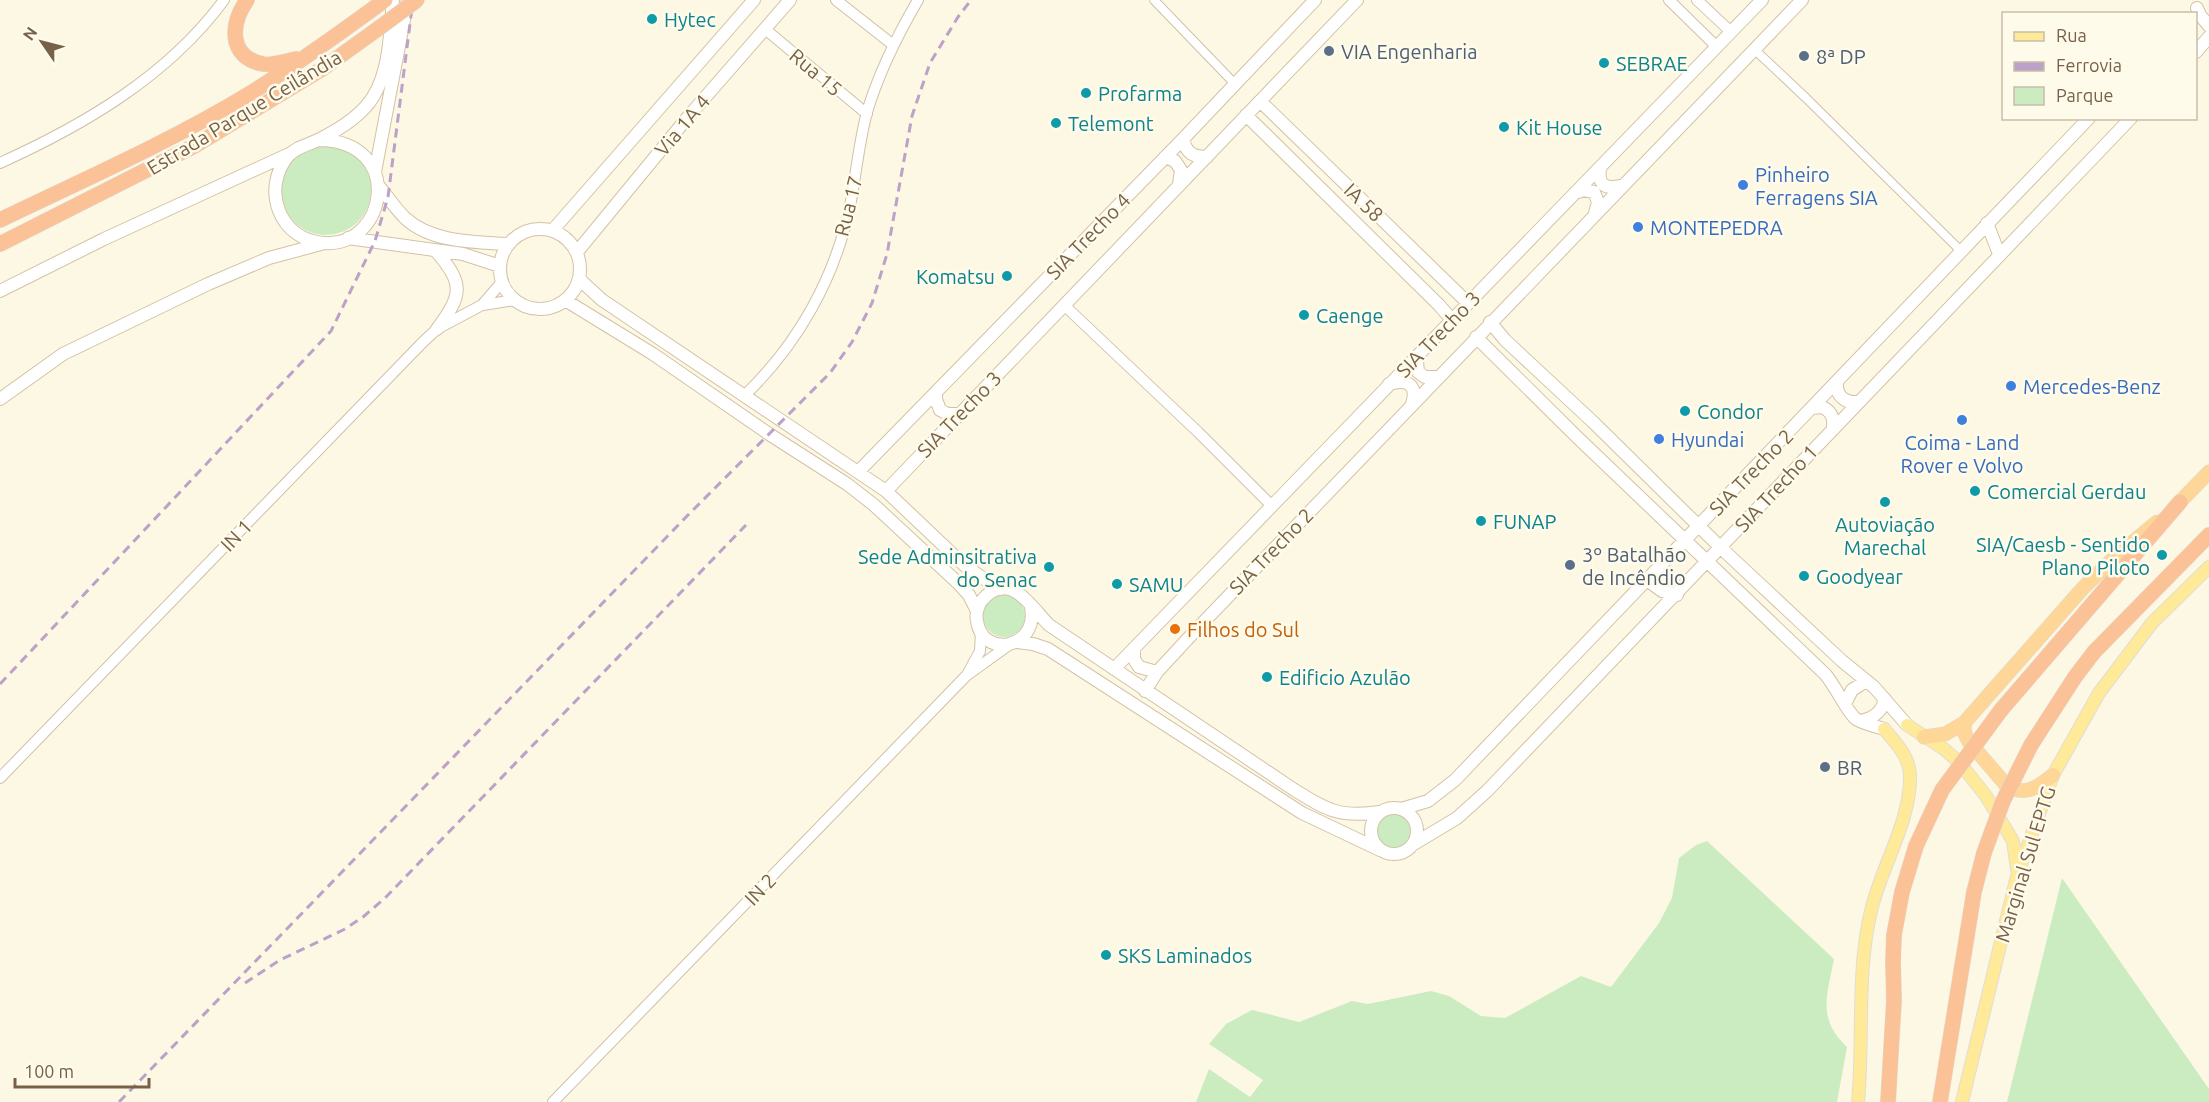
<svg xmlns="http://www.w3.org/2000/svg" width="2209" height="1102" font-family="Ubuntu,sans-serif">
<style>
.green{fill:#cbecc1}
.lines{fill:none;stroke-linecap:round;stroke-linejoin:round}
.minor-casing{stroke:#cfc0aa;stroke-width:10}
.tertiary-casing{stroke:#cfc0aa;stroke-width:12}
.secondary-casing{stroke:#d3c2a6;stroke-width:14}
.primary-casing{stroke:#e1dcd7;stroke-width:14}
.trunk-casing{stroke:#e1dcd7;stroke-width:15}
.motorway-casing{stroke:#e1dcd7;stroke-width:16}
.minor{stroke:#fff;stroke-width:8}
.tertiary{stroke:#fff;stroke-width:10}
.secondary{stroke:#fff;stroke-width:12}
.primary{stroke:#ffea99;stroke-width:12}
.trunk{stroke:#fdd698;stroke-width:14}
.motorway{stroke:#fbc297;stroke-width:15}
.rail{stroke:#bca1c8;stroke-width:3;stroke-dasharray:9 6;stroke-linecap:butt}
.motorway-bridge-casing{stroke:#e1dcd7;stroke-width:16;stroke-linecap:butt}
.motorway-bridge{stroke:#fbc297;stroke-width:15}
.culture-dot{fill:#0f9aa8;stroke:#fffbeb;stroke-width:2}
.service-dot{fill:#5c6f8a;stroke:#fffbeb;stroke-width:2}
.shop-dot{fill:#3f7fe0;stroke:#fffbeb;stroke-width:2}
.food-dot{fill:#e8710a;stroke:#fffbeb;stroke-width:2}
.labels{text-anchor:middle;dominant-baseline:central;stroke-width:5;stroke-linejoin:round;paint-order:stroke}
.culture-label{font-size:20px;fill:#0d838f;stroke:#fffbeb;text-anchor:start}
.service-label{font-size:20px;fill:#4e5e75;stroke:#fffbeb;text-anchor:start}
.street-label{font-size:20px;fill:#776148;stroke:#fffbeb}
.shop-label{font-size:20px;fill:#366cbe;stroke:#fffbeb;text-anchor:start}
.food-label{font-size:20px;fill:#c56008;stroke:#fffbeb;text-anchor:start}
</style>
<rect width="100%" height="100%" fill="#fdf8e4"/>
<!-- green -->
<path class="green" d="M281 190a45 45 0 1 1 90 0a45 45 0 1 1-90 0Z
M983 616a21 21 0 1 1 42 0a21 21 0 1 1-42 0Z
M1377 831a17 17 0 1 1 34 0a17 17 0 1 1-34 0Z
M 1707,841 L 1834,959 C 1827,996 1817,1019 1847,1047 L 1837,1102 L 1196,1102 L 1209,1069 L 1250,1097 L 1263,1080 L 1209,1044 L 1226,1024 L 1252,1010 L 1299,1022 L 1352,1001 L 1368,1004 L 1431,991 L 1449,996 L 1481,1016 L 1505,1018 L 1581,976 L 1611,987 L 1659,923 L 1672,898 L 1679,858 L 1696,845 Z
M 2062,878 L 2209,1089 L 2209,1102 L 2007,1102 Z"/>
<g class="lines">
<!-- minor casing -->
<g class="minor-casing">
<path id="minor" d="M 1154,0 L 1235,84
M 1754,49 L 1806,98 L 1961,251"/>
</g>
<!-- tertiary casing -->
<g class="tertiary-casing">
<path id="tertiary" d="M 836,0 L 892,44
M 1669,0 L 1717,47
M 1697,0 L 1731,32
M 765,29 L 867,114
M 0,163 C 84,125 168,76 224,0
M 483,305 L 515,300
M 1064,305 L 1198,432 L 1272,506
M 745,395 C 798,344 835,278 850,206 C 856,175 859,142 867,112 C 879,72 897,36 918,0
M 968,673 L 980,651 L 981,632
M 0,778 L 423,342 L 437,329 L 482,305 L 502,282
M 553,1102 L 966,676 L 1009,645"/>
</g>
<!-- secondary casing -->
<g class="secondary-casing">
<path id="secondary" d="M 2197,8 L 2200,15 L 2209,26
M 2196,52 L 2209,37
M 1260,101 L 1468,303
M 1246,115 L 1439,305 L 1452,320
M 1183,139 C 1186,153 1193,157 1207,157
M 319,140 C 406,141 387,248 324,243 C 279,240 261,189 288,156 C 297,146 309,145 320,139 C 338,130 362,115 373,97 C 390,70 390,31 393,0
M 1165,157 L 1175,161 L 1181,170 L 1179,184
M 1600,168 C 1598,186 1605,189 1621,186
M 375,172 L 407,4
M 378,185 C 387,196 395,208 405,218 C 432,243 475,242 509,244
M 1575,193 L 1584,190 L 1594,192 L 1598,202 L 1595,213
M 1987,223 L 1999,254
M500 269a40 40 0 1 1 80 0a40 40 0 1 1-80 0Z
M 552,231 L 754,0
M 348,238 L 463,254 L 500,266
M 436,251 C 465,285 462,295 437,329
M 577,252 L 688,117 L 790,0
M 579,279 L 602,300 L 886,491 L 964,565 L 981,577 L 1001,589
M 0,291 L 104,239 L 289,154
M 565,300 L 653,354 L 769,434 L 847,484 L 874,505 L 957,582 L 969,595 L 977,611
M 1490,322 L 1505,340 L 1593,422 L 1720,547 L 1842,661 L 1874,687 L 1907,725
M 1476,337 L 1577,437 L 1825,674 C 1835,685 1847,712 1856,719 C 1864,724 1875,726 1884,729
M 1420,354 L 1417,362 L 1418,372 L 1425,377 L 1437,377
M 1837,383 C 1836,396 1845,403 1857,402
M 1389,384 C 1407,379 1418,384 1412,404
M 936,392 L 936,399 L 940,410 L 948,414 L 958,414
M 0,399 L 63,354 L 208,284 L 269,258 L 321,244
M 1812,408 L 1822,407 C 1831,411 1834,417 1833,427
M 859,471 L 1183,139 L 1315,0
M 886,491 L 1357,0
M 1647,580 L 1662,591 L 1677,595
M 1031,607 C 1039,649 982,659 977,621 C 975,612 979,602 986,596 C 1012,572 1033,609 1049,625 L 1293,789 C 1327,810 1339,818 1380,812
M 1017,642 L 1033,644 L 1048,649 L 1302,813 L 1380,850
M 1134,649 L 1134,659 L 1139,667 L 1157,672
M 1114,669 L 1762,0
M 1145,691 L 1157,672 L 1195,631 L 1802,0
M 1845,704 L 1852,690 L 1866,681
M 1861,721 C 1874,718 1882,712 1885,699
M1371 831a23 23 0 1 1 46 0a23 23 0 1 1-46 0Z
M 1401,809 L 1428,801 L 1455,780 L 2089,118
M 1412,845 L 1457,818 L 1487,791 L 2131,118"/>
</g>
<!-- primary casing -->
<g class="primary-casing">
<path id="primary" d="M 1907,725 L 1944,749 L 1959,762 L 1986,796 L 2013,841 L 2017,869
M 1858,1102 C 1864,1039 1856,973 1871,911 C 1881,867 1911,821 1910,776 C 1910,757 1896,743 1884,729
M 1962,1102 L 2017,876 L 2053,775 L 2099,693 L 2152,623 L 2209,567"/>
</g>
<!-- trunk casing -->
<g class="trunk-casing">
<path id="trunk" d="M 2174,508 L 2209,472
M 1964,723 L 1965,734 L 1969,742 L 2007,786 C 2026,796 2037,788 2053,775
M 1924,737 L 1945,734 L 1964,723 L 2083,588 L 2116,556 L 2157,522"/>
</g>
<!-- motorway casing -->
<g class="motorway-casing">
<path id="motorway" d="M 247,0 C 231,23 227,57 263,64 C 273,66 286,61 296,59
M 0,220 C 83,180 170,142 249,94 C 296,65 340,33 385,0
M 0,244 L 196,145 L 322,69 L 379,28
M 2001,710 L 2180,502
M 2031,745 L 2075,677 L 2094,652 L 2209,535
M 1888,1102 L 1894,1000 L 1893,962 L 1894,935 L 1902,892 L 1916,846
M 1940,1102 L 1974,892 L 1984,853"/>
</g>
<!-- minor -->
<use href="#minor" class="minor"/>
<!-- tertiary -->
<use href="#tertiary" class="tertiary"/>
<!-- secondary -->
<use href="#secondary" class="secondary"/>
<!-- primary -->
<use href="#primary" class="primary"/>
<!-- trunk -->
<use href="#trunk" class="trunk"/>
<!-- motorway -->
<use href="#motorway" class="motorway"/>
<!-- rail -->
<path class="rail" d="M 0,684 L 331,331 L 375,241 L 388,197 L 413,0
M 245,983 L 280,960 L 345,929 L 363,917 L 385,898 L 746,525
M 119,1102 L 688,515 L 830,373 L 852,342 L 872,303 L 887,254 L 912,116 L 930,63 L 958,17 L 971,0"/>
<!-- motorway-bridge casing -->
<g class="motorway-bridge-casing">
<path id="motorway-bridge" d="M 379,28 L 417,0
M 1916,846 L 1942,790 L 2001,710
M 1984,853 L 2003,801 L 2031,745"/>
</g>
<!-- motorway-bridge -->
<use href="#motorway-bridge" class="motorway-bridge"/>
</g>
<!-- markers -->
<g class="culture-dot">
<circle cx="652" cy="19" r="6"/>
<circle cx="1604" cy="63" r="6"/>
<circle cx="1086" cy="93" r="6"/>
<circle cx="1056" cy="123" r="6"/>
<circle cx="1504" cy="127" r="6"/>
<circle cx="1007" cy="276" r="6"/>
<circle cx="1304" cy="315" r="6"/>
<circle cx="1685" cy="411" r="6"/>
<circle cx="1975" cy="491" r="6"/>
<circle cx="1885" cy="502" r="6"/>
<circle cx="1481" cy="521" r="6"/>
<circle cx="2162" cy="555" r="6"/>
<circle cx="1049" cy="567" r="6"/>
<circle cx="1804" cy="576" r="6"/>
<circle cx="1117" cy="584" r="6"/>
<circle cx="1267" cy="677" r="6"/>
<circle cx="1106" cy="955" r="6"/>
</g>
<g class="service-dot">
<circle cx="1329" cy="51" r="6"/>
<circle cx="1804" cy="56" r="6"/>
<circle cx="1570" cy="565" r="6"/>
<circle cx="1825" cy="767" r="6"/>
</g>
<g class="shop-dot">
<circle cx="1743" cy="185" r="6"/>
<circle cx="1638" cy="227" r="6"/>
<circle cx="2011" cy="386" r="6"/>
<circle cx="1962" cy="420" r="6"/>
<circle cx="1659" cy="439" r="6"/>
</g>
<circle class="food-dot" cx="1175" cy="629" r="6"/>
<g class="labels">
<!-- culture labels -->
<g class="culture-label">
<text x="664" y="19">Hytec</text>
<text x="1616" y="63">SEBRAE</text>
<text x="1098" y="93">Profarma</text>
<text x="1068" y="123">Telemont</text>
<text x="1516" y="127">Kit House</text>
<text x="995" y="276" text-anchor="end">Komatsu</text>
<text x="1316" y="315">Caenge</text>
<text x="1697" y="411">Condor</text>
<text x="1987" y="491">Comercial Gerdau</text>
<text x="1493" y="521">FUNAP</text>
<text x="1885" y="524" text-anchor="middle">Autoviação<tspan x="1885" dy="23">Marechal</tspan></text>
<text x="2150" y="544" text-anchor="end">SIA/Caesb - Sentido<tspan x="2150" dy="23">Plano Piloto</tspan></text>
<text x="1037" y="556" text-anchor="end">Sede Adminsitrativa<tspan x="1037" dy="23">do Senac</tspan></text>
<text x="1816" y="576">Goodyear</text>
<text x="1129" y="584">SAMU</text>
<text x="1279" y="677">Edificio Azulão</text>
<text x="1118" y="955">SKS Laminados</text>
</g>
<!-- service labels -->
<g class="service-label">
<text x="1341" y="51">VIA Engenharia</text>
<text x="1816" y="56">8ª DP</text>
<text x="1582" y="554">3º Batalhão<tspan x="1582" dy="23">de Incêndio</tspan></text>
<text x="1837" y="767">BR</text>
</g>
<!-- street labels -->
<g class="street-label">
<text transform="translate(816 72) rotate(40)">Rua 15</text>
<text transform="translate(244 112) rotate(-31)">Estrada Parque Ceilândia</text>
<text transform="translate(682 125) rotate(-50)">Via 1A 4</text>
<text transform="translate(1364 202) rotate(44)">IA 58</text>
<text transform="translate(848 206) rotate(-76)">Rua 17</text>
<text transform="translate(1088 236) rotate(-46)">SIA Trecho 4</text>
<text transform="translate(1438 334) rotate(-46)">SIA Trecho 3</text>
<text transform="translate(959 414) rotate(-46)">SIA Trecho 3</text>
<text transform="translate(1751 472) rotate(-46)">SIA Trecho 2</text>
<text transform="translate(1776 488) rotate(-47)">SIA Trecho 1</text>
<text transform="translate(236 535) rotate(-46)">IN 1</text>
<text transform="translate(1271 551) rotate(-46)">SIA Trecho 2</text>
<text transform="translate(2025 864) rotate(-73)">Marginal Sul EPTG</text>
<text transform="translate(760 889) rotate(-46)">IN 2</text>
</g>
<!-- shop labels -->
<g class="shop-label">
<text x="1755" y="174">Pinheiro<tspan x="1755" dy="23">Ferragens SIA</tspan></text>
<text x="1650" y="227">MONTEPEDRA</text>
<text x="2023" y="386">Mercedes-Benz</text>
<text x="1671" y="439">Hyundai</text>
<text x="1962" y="442" text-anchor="middle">Coima - Land<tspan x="1962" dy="23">Rover e Volvo</tspan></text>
</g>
<!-- food labels -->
<g class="food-label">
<text x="1187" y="629">Filhos do Sul</text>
</g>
</g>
<!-- legend -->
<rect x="2002" y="12" width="195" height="108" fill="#fffbeb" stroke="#c9bdaa" stroke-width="1.5"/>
<rect x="2014" y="32" width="30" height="9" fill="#ffea99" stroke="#c9bdaa" stroke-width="1.5"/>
<text x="2056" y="42" font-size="18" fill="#776148">Rua</text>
<rect x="2014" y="62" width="30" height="9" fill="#bca1c8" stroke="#c9bdaa" stroke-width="1.5"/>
<text x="2056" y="72" font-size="18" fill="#776148">Ferrovia</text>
<rect x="2014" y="87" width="30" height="18" fill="#cbecc1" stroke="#c9bdaa" stroke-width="1.5"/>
<text x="2056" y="102" font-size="18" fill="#776148">Parque</text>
<!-- north arrow -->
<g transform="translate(42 42) rotate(305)" stroke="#fffbeb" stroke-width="4.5" paint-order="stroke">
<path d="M0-4.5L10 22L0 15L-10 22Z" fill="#776148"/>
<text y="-9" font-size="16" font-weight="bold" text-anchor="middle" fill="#776148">N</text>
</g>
<!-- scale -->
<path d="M15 1078v9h134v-9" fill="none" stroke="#776148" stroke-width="3"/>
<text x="24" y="1078" font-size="18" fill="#776148" stroke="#fffbeb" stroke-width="4.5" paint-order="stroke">100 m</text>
</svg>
